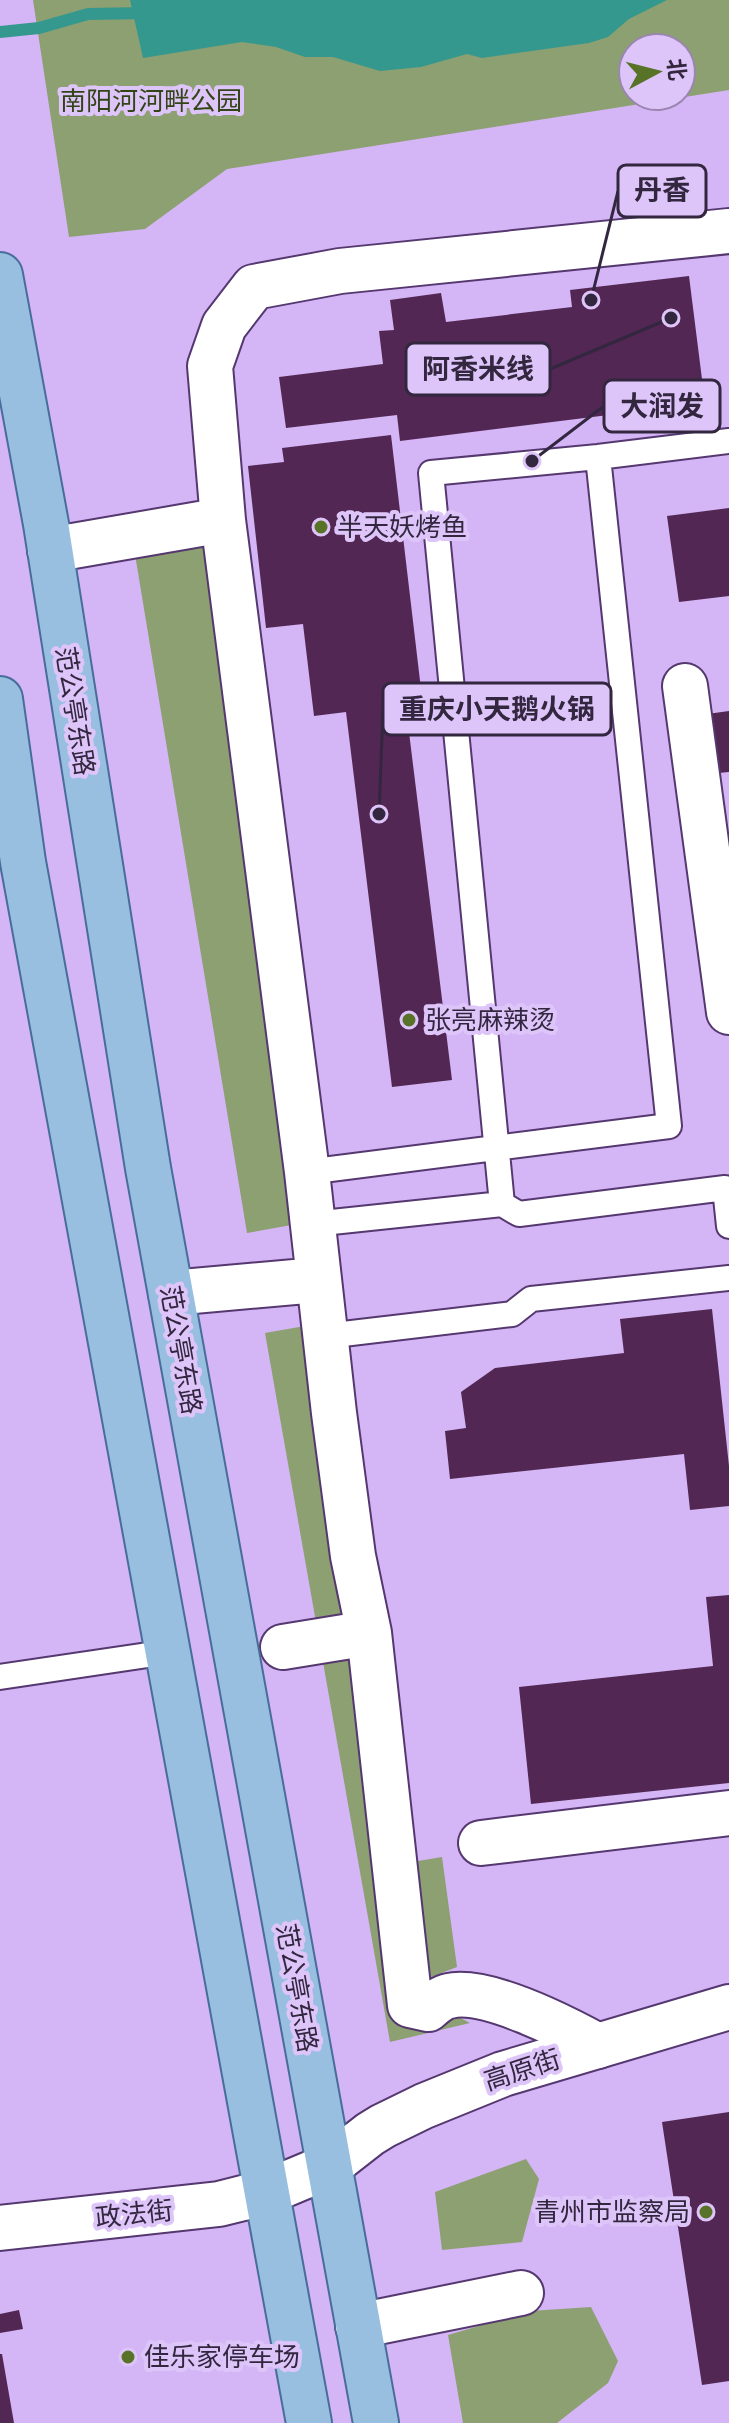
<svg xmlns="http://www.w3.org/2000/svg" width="729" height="2423" font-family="Helvetica,'Noto Sans SC',sans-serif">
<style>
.green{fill:#8ca071;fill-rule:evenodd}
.water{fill:#35988f}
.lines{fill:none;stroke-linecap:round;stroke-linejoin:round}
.stream{stroke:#35988f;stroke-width:12}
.building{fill:#522753}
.service-casing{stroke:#55386f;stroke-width:28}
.minor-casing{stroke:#55386f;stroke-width:48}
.tertiary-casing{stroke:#55386f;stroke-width:48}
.primary-casing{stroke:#486d9a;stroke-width:48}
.service{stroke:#fff;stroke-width:24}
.minor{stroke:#fff;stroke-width:44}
.tertiary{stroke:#fff;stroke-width:44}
.primary{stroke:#98bee0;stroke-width:44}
.poi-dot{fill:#587327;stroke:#dec5f9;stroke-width:3}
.labels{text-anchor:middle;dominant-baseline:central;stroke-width:8;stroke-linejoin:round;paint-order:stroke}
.park-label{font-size:26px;fill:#334416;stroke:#dec5f9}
.poi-label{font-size:26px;fill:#332740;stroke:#dec5f9;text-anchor:start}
.street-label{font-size:26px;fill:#332740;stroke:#dec5f9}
.leader{fill:none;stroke:#332740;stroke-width:3}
.callout-dot{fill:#332740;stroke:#dec5f9;stroke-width:3}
.callout{fill:#dec5f9;stroke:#332740;stroke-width:3}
.callout-label{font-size:28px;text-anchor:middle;font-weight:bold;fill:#332740}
</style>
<rect width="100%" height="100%" fill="#d4b5f5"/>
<!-- green -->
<path class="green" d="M 33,0 L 729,0 L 729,90 L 227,169 L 145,229 L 69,237 ZM 633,48 L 681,48 L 681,96 L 633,96 Z
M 201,531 L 297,1224 L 247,1233 L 132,536 Z
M 305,1326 L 403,2021 L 449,2012 L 470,2023 L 390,2042 L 265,1333 Z
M 442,1857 L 457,1967 L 431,1977 L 412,1862 Z
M 526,2159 L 539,2179 L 522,2242 L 442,2250 L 435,2192 Z
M 591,2307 L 618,2361 L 608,2383 L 557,2423 L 463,2423 L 448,2335 L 530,2311 Z"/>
<!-- water -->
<path class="water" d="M 130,0 L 667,0 L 629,19 L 608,37 L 589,43 L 482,58 L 467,54 L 421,67 L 380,71 L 333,57 L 305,57 L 276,47 L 242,42 L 143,58 Z"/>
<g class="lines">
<!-- stream -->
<path class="stream" d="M 0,32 L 39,28 L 88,14 L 147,13"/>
</g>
<!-- building -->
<path class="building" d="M 689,276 L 705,403 L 400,441 L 397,415 L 286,428 L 279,377 L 383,364 L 379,331 L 394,330 L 390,300 L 441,293 L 446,322 L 572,307 L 570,290 Z
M 391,435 L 423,706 L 406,708 L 452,1080 L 392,1087 L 346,712 L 314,716 L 303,624 L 266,628 L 248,466 L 284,462 L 282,448 Z
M 729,508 L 729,596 L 679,602 L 667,516 Z
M 729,711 L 729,772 L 708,774 L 700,715 Z
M 712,1309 L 729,1466 L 729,1506 L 690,1510 L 684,1454 L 450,1479 L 445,1431 L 466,1428 L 461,1392 L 495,1368 L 624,1353 L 620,1319 Z
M 729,1595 L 729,1783 L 531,1804 L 519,1687 L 713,1666 L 706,1597 Z
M 729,2112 L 729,2381 L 702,2385 L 662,2122 Z
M 19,2310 L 23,2329 L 0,2333 L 0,2314 Z
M 0,2354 L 2,2354 L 14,2423 L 0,2423 Z"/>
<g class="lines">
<!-- service casing -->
<g class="service-casing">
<path id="service" d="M 307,1172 L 669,1126 L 598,457
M 502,1204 L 431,473 L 598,457 L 729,441
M 313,1224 L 502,1204 L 519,1214 L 725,1188 L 729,1226
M 326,1336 L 512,1314 L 531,1299 L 729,1278
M 0,1677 L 168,1652"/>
</g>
<!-- minor casing -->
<g class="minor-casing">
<path id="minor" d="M 50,550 L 223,520
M 685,686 L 729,1012
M 171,1293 L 317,1280
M 283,1647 L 369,1633
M 481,1843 L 729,1813
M 598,2046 C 565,2028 486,1987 449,1996 C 442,1997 434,2004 428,2009 L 410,2005 L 369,1633 L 353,1556 L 334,1413 L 307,1172 L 223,520 L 210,366 L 224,326 L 254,287 L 340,271 L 729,231
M 358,2326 L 521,2293"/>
</g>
<!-- tertiary casing -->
<g class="tertiary-casing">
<path id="tertiary" d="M 0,2228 L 219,2204 L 267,2192 L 329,2166 L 370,2134 L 383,2126 L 424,2106 L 503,2074 L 729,2007"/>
</g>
<!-- primary casing -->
<g class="primary-casing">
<path id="primary" d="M 0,275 L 46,524 L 148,1168 L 376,2423
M 0,699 L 23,862 L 309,2423"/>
</g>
<!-- service -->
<use href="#service" class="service"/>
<!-- minor -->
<use href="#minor" class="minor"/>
<!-- tertiary -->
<use href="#tertiary" class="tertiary"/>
<!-- primary -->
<use href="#primary" class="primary"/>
</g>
<!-- markers -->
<g class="poi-dot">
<circle cx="321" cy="527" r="8"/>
<circle cx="409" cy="1020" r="8"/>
<circle cx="706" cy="2212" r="8"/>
<circle cx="128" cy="2357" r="8"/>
</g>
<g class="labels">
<!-- park labels -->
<g class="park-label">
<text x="151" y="101">南阳河河畔公园</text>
</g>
<!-- poi labels -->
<g class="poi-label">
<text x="337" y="527">半天妖烤鱼</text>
<text x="425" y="1020">张亮麻辣烫</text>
<text x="690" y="2212" text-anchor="end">青州市监察局</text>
<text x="144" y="2357">佳乐家停车场</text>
</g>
<!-- street labels -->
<g class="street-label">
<text transform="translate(75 711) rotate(81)">范公亭东路</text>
<text transform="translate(181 1350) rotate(80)">范公亭东路</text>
<text transform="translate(297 1988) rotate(80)">范公亭东路</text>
<text transform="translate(522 2070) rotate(-18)">高原街</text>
<text transform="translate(134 2214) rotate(-6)">政法街</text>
</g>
</g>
<!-- callouts -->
<path class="leader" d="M591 300L618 191M671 318L550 369M532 461L604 406M379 814L383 709"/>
<g class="callout-dot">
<circle cx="591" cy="300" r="8"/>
<circle cx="671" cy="318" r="8"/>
<circle cx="532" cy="461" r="8"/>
<circle cx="379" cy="814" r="8"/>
</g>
<g class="callout">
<rect x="618" y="165" width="88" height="52" rx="8"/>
<rect x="406" y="343" width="144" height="52" rx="8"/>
<rect x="604" y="380" width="116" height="52" rx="8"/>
<rect x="383" y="683" width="228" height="52" rx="8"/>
</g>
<g class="callout-label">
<text x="662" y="200">丹香</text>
<text x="478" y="379">阿香米线</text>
<text x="662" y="416">大润发</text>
<text x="497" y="719">重庆小天鹅火锅</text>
</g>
<!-- north arrow -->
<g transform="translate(657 72) rotate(83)"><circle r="38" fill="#dec5f9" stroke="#9a86af" stroke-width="2"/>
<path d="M0-6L14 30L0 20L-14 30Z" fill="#587327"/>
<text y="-12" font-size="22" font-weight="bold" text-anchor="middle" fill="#332740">北</text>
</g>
</svg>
